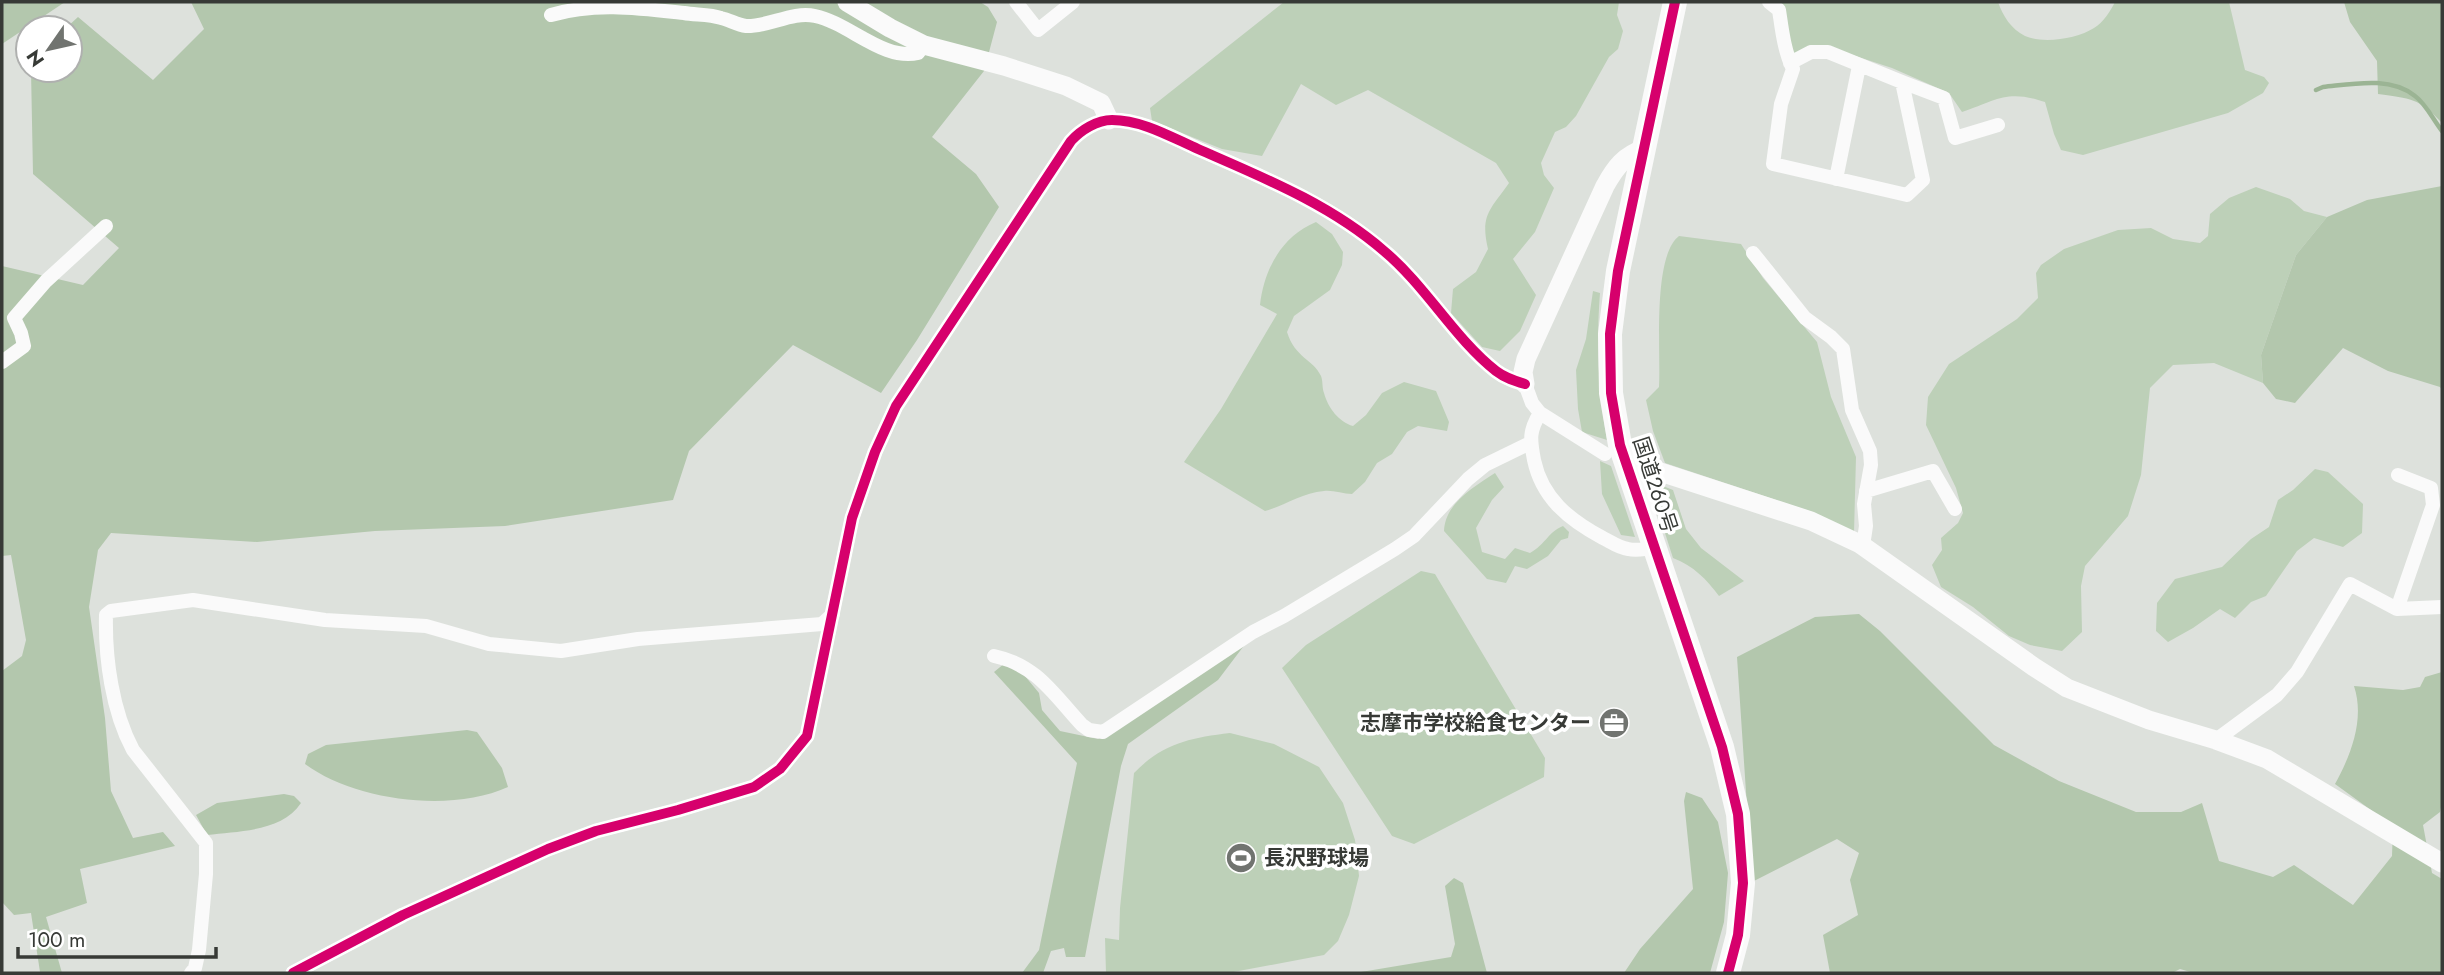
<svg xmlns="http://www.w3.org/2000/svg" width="2444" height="975" font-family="Jost,'Noto Sans JP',sans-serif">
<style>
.green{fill:#bdd0b8}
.forest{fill:#b3c7ad}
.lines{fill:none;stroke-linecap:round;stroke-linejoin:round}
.stream{stroke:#9bb494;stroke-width:4.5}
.minor{stroke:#fafafa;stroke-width:14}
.tertiary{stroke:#fafafa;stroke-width:19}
.trunk{stroke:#fafafa;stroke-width:24}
.cycleway-casing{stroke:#fff;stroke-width:15}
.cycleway{stroke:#d6006c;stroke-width:10}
.labels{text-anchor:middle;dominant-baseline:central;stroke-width:7;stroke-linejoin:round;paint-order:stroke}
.street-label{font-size:21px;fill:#373a36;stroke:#fff}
.poi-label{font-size:21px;font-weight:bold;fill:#373a36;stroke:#fff;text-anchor:end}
</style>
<rect width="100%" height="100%" fill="#dde1dc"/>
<!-- green -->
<path class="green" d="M 1284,2 L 1619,2 L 1617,15 L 1623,31 L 1618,49 L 1609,57 L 1576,116 L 1566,127 L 1555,132 L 1541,163 L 1544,175 L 1554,188 L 1535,232 L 1513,259 L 1536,295 L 1520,331 L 1500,351 L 1482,347 L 1451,313 L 1453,289 L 1476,272 L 1488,249 C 1480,215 1490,210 1509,183 L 1496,163 L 1368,90 L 1336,105 L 1301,84 L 1262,156 L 1222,149 L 1152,121 L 1150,108 Z
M 1774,2 L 1998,2 C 2003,16 2011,29 2025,36 C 2043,44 2077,39 2094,28 C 2103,23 2111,10 2115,2 L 2229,2 L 2245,70 L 2264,77 L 2269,83 L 2263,93 L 2228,113 L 2083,155 L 2061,150 L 2054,134 L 2045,102 C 2007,89 1997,100 1962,112 L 1949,93 L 1892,68 L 1828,47 L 1810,45 L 1784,64 Z
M 2256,187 L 2290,199 L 2304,211 L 2327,217 L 2296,255 L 2261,355 L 2263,383 L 2214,363 L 2173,365 L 2150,388 L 2141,475 L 2128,516 L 2085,566 L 2081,586 L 2082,632 L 2062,651 L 2030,645 L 2009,636 L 1973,607 L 1941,587 L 1932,565 L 1942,550 L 1941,538 L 1958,523 L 1963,513 L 1956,488 L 1926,425 L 1928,397 L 1949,364 L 2017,319 L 2038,298 L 2036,273 L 2041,265 L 2064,249 L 2118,230 L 2151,228 L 2173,239 L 2200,243 L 2208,236 L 2210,214 L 2229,198 Z
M 1316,222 L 1332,234 L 1343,252 L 1342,265 L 1330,290 L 1294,316 L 1287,332 C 1295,358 1313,359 1321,376 C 1323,381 1322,388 1324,393 C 1328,408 1339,422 1353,426 L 1366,415 L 1382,393 L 1404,382 L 1436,391 L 1449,422 L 1447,431 L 1418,426 L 1407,432 L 1392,454 L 1377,463 L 1365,482 L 1352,494 C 1343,494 1333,490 1324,491 C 1302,493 1286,505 1265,511 L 1184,462 L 1221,409 L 1277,314 L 1260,305 C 1264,269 1282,236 1316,222 Z
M 1679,236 L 1741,244 L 1763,278 L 1817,342 L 1831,397 L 1856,457 L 1854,533 L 1815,513 L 1665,463 L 1653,431 L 1646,400 L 1659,387 C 1661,353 1652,257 1679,236 Z
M 1593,291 L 1600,293 C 1596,346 1598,388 1607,440 L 1582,432 L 1578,409 L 1576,370 L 1586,339 Z
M 1600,461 L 1611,466 L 1635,537 L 1621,535 L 1602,494 Z
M 2315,469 L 2328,472 L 2363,504 L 2362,533 L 2343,547 L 2314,538 L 2297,551 L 2266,596 L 2251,602 L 2235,618 L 2220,609 L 2193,628 L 2168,642 L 2156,631 L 2157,603 L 2175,579 L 2222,567 L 2251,539 L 2269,527 L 2278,500 L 2293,490 Z
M 1495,473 L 1504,487 L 1492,500 L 1476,528 L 1482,552 L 1505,559 L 1515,548 L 1530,553 C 1546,544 1548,532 1563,526 L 1569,532 L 1568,538 L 1561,540 L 1548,556 L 1527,569 L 1515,566 L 1506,583 L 1487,579 L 1444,531 C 1445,503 1474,487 1495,473 Z
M 1648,480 L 1673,490 L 1686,529 L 1701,548 L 1744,581 L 1719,596 C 1706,579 1694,566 1673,558 Z
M 1421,571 L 1435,574 L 1545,758 L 1544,777 L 1414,844 L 1392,836 L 1282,668 L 1306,645 Z
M 1230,733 L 1274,744 L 1319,767 L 1343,803 L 1355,840 L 1359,876 L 1349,915 L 1338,941 L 1324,955 L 1228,973 L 1106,973 L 1105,938 L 1119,940 L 1120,908 L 1134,773 C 1163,743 1190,738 1230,733 Z"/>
<!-- forest -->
<path class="forest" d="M 2,2 L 65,2 L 2,44 Z
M 191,2 L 980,2 L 988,7 L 997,22 L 984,71 L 932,137 L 976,174 L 999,207 L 917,340 L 881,393 L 793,345 L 689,451 L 673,500 L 505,526 L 375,531 L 257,542 L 111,533 L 98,550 L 89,607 L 105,718 L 111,791 L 133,838 L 163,832 L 175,846 L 80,869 L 87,903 L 46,917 L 62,973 L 38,973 L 40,972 L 31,913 L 14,915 L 2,902 L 2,671 L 22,656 L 26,640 L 11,555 L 2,556 L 2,266 L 83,285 L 119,248 L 33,174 L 31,70 L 70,70 L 70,28 L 66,28 L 78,17 L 153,80 L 204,29 Z
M 2344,2 L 2442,2 L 2442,123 C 2418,97 2411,99 2378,94 L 2377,61 L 2350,22 Z
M 2442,186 L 2442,390 L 2440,387 L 2388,371 L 2343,348 L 2295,403 L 2276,399 L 2263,383 L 2261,355 L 2296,255 L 2327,217 L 2367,200 Z
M 1859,614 L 1880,631 L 1994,745 L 2059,781 L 2136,812 L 2181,812 L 2202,803 L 2219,861 L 2273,877 L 2294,865 L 2353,905 L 2392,856 L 2393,826 L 2335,784 C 2351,755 2365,719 2354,686 L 2403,690 L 2420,687 L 2425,677 L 2442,672 L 2442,802 L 2440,812 L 2423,825 L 2432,873 L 2442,879 L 2442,973 L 2194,973 L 2180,969 L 2172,973 L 1830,973 L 1823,935 L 1858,915 L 1850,880 L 1859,853 L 1837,839 L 1752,882 L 1737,657 L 1815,617 Z
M 1246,643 L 1218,680 L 1128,744 L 1121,766 L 1085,957 L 1066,957 L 1064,948 L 1051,951 L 1043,973 L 1022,973 L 1039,950 L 1077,763 L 994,672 L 1005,663 L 1020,670 L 1039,693 L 1042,710 L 1060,731 L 1098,739 Z
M 467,730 L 477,732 L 502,768 L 508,787 C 451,813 355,801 305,764 L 308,754 L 326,745 Z
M 1686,792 L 1702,798 L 1718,822 L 1728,873 L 1724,922 L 1710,973 L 1624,973 L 1640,949 L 1693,889 L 1684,801 Z
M 284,794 L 294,796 L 301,803 C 282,832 238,831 207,835 L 196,815 L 217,803 Z
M 1454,878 L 1463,883 L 1487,973 L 1355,973 L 1451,957 L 1455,944 L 1445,886 Z"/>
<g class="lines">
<!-- stream -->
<path class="stream" d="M 2316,90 L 2323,87 C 2353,84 2390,76 2415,96 C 2426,104 2434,121 2442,131"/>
<!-- minor -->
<path class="minor" d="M 1016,2 L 1038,30 L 1073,2
M 1769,2 L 1779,10 C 1782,30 1784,50 1793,69 L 1781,104 L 1773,164 L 1907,195 L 1923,180 L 1902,82 L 1828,52 L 1811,52 L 1790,63
M 551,15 C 594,2 639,8 684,13 C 695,15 710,14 721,18 C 730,20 737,25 746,26 C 769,27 792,11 815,16 C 849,23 883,61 918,53 L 924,45
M 1902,82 L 1944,98 L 1955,138 L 1998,125
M 1836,179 L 1859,66
M 1753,253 L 1805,318 L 1831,337 L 1843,349 L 1852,410 L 1870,451 L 1871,465 L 1864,504 L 1866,526 L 1863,546
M 2,362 L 24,346 L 21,333 L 14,318 L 46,281 L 106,226
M 1540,413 C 1529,431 1530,439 1534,460 C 1542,498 1569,520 1603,538 C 1611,542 1619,548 1628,549 C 1637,551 1647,549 1655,547
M 1866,491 L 1933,471 L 1955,509
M 2397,609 L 2433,505 L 2431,488 L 2398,475
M 994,656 C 1037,665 1054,695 1082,725 L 1089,730 L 1103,732 L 1253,632 L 1284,616 L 1395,549 L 1414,536 L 1468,479 L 1485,465 L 1530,443
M 2216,740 L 2277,695 L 2297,672 L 2350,584 L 2397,609 L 2442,607
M 191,973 L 195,968 L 199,950 L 206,874 L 206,843 L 133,750 C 112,711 105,658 106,615 L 111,611 L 193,600 L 325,620 L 426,626 L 489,644 L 561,651 L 638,639 L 822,624 L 833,614
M 293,973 L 403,915 L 548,849 L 596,831 L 678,810 L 754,787 L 780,769 L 807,736 L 852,518 L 875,452 L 896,406 L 1071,141 C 1081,130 1097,120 1112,120 C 1142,120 1171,137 1198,149 C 1262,177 1330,204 1384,251 C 1426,286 1454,338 1496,371 C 1505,378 1515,381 1525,384 L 1532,403 L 1540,413 L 1605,454"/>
<!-- tertiary -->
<path class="tertiary" d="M 847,2 L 890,28 L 924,45 L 1004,66 L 1066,86 L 1101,103 L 1109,120
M 1525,384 L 1523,372 L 1526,359 L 1605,186 C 1615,168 1624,155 1645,149
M 1645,467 L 1811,521 L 1860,544 L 2034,667 L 2067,688 L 2149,720 L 2216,740 L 2267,759 L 2442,863"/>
<!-- trunk -->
<path class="trunk" d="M 1675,2 L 1618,271 L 1610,334 L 1611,393 L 1620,445 L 1722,747 L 1738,814 L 1743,883 L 1738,935 L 1728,973"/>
<!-- cycleway casing -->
<g class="cycleway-casing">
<path id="cycleway" d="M 1675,2 L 1618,271 L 1610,334 L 1611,393 L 1620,445 L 1722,747 L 1738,814 L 1743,883 L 1738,935 L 1728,973
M 293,973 L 403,915 L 548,849 L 596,831 L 678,810 L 754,787 L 780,769 L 807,736 L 852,518 L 875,452 L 896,406 L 1071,141 C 1081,130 1097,120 1112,120 C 1142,120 1171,137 1198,149 C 1262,177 1330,204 1384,251 C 1426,286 1454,338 1496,371 C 1505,378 1515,381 1525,384"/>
</g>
<!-- cycleway -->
<use href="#cycleway" class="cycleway"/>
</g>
<!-- icons -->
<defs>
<g id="office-disc" transform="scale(1.575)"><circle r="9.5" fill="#717470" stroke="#fff"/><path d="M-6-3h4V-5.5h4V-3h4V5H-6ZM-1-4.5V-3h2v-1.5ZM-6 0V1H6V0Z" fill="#fff"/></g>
<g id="stadium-disc" transform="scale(1.575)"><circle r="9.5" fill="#717470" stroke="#fff"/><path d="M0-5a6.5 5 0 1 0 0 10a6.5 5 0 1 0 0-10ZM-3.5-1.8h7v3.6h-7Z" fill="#fff"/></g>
</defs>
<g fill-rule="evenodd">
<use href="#office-disc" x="1614" y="723"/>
<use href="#stadium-disc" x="1241" y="858"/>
</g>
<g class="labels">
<!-- street labels -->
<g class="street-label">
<text transform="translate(1655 485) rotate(72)">国道260号</text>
</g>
<!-- poi labels -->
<g class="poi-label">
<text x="1591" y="723">志摩市学校給食センター</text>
<text x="1264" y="858" text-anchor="start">長沢野球場</text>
</g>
</g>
<!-- border -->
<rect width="2444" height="975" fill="none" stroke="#373a36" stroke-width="7"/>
<!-- north arrow -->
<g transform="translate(49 49) rotate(236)"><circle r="33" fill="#ffffff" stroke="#afb0af" stroke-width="2"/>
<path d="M0-5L12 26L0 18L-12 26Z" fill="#717470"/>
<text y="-10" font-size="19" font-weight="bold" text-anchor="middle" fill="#373a36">N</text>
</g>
<!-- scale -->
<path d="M18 947v10h198v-10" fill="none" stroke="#373a36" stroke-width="3.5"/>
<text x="28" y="947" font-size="21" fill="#373a36" stroke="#ffffff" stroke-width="5" paint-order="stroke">100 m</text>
</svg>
